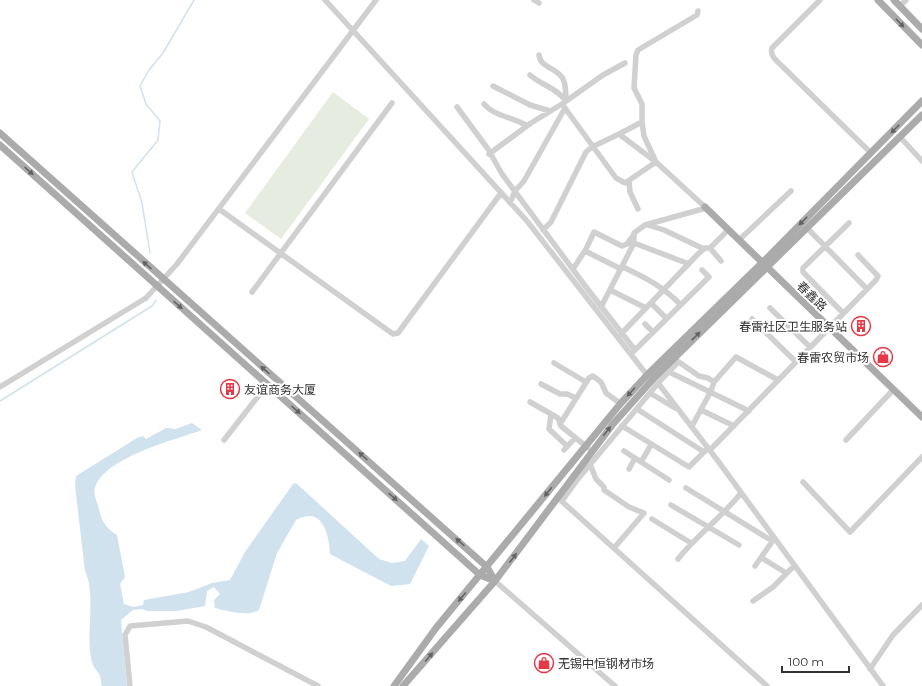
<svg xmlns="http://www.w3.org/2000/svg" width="922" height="686" font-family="Montserrat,'Noto Sans SC',sans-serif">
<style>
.green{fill:#e6ecdf}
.water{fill:#cfe2ee}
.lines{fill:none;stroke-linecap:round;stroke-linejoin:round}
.stream{stroke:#cfe2ee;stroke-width:1.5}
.minor{stroke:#d0d0d0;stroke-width:5.5}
.major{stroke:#ababab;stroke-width:7}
.oneway{fill:#636363}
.labels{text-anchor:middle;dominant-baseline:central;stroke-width:4;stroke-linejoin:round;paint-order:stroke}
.street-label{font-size:12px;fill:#333;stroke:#fff}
.poi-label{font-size:12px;fill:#333;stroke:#fff;text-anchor:end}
</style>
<rect width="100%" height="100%" fill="#fff"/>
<!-- green -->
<path class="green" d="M 333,92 L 369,119 L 281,239 L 245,213 Z"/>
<!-- water -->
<path class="water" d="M 192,423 L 202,430 C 174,440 106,457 95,487 C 93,492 96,500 98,505 C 101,519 104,527 117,535 L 125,577 L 120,584 L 124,604 L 133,607 L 143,605 L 144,600 L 189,592 L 212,583 L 230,580 L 245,552 L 293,484 L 296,483 L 379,559 L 392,563 L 405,561 L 421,539 L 429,546 L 410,584 L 391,586 L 330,554 C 329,535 323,505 296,520 L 277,553 L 259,610 C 247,617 228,611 215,608 L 214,600 L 220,594 L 214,587 L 207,591 L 205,606 L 176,611 L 147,611 L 142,609 L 133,610 L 121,620 L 127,686 L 102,686 C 101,683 101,677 99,674 C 95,668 92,665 91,658 C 86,632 96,593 85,571 L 75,486 L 76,476 L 137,438 L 143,436 L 146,439 L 166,428 L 176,429 Z"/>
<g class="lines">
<!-- stream -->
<path class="stream" d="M 150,253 L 142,203 L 132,172 L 158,140 L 160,121 L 146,104 L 140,86 L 149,70 L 163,53 L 194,0
M 0,401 L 152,306 L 156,300"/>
<!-- minor -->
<path class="minor" d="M 325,0 L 527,221 L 647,375
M 534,0 L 539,3
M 820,0 L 772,48 C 769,56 778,62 784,68 L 871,153
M 900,6 L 906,0
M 539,55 C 540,68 558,68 563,79 C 566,85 566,94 566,101
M 530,75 C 541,85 557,88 566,101
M 493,86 L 530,105 L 550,111
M 484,104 C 495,117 514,117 527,126
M 562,104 L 616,178 L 625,183 L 656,162 L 644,136 L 642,122 L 642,104 L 634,88 L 636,55 L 638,50 L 697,15 L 698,11
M 457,107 L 488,149 L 502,174 L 586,287 L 635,350
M 619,134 L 642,122
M 900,137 L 922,161
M 489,154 L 531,123 L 562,104 L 603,75 L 625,63
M 629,181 L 630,192 L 638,209
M 510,203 L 515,191 L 524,181 L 565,108
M 219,209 L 393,334 L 398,333 L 501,193
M 648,225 L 664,230 L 704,249
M 807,228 L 867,289
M 543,230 L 551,222 L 586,152 L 592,147 L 619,134 L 656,162 L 705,207
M 739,240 L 791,191
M 634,243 L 689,264
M 710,248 L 721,261
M 585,251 L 621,269
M 623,267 C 646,278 662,286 680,304
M 573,269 L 586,249 L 594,232 L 622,246 L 627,244 L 633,236
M 610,290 L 646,308
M 252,292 L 392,103
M 651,303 L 666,318
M 601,307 L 634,243 L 634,233 L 645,225 L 706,208
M 770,308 L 810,347
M 843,313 L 803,272 L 803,268 L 849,223
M 752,319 L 796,362
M 645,324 L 653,332
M 621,334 L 698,254 L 705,248 L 710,248 L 728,230
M 634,351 L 709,277 L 702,270
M 676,360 L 699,376 L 708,378 L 714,382 L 711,391 L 692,426
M 554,363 L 586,382
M 669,372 L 749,411
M 714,382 L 736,357 L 778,380
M 658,383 L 718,461 L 883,686
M 541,384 L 560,394 L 567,394 L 576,398
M 0,387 L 146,298 L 177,264 L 376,0
M 650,393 L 675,408
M 530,402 L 558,418 L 561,426 L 588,448
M 637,409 L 704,452
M 701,410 L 734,426
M 551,414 L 549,429 L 567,446
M 560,424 L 589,378 L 593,376 L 601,382 L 606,393 L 621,404
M 622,426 L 689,467 L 708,448
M 224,440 L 267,385
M 846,440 L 894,389
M 564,450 L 575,438
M 710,450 L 876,280 L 878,276 L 858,255
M 624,451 L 669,480
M 641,462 L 651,445
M 590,464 L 596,479 L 604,487 L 604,490 L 629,507 L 644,513 L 614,548
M 629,469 L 635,458
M 803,482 L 850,532 L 922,457
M 686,488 L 769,539 L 774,539 L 755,566
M 557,497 L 767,686
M 562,501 L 578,479 L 659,382 L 678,362
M 671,505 L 739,545
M 652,519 L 691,543
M 762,558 L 786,573
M 678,559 C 697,535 722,517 741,493
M 495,581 L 615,686
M 753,601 L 773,587 L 794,566
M 870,669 L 893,635 L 922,605
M 130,686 L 125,635 L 130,626 L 188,621 L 206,627 L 318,686"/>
<!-- major -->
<path class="major" d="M 878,0 L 922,45
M 894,0 L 922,29
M 0,133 L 487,567 L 495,581
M 0,145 L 480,575 L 495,581
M 705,207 L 922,417
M 394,686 L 436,628 L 621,403 L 651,371 L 767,258 L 922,101
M 403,686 L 495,581 L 613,424 L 655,377 L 922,115"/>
</g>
<!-- one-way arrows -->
<defs><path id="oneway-solid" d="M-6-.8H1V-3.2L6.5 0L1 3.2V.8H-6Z"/></defs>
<g class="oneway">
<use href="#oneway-solid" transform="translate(900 23) rotate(46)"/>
<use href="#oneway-solid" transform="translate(895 129) rotate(135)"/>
<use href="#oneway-solid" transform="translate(29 171) rotate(42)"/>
<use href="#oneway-solid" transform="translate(803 221) rotate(135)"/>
<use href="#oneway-solid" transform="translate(147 265) rotate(-138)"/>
<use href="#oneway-solid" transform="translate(178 305) rotate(42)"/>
<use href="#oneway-solid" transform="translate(696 336) rotate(-44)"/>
<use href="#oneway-solid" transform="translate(265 370) rotate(-138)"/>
<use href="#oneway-solid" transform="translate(631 392) rotate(132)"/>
<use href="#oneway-solid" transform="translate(296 410) rotate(42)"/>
<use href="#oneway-solid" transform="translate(607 431) rotate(-52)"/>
<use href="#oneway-solid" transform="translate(363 456) rotate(-138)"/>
<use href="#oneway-solid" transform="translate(548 492) rotate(129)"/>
<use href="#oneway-solid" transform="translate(393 497) rotate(42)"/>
<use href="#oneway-solid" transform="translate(460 542) rotate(-138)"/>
<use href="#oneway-solid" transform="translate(513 558) rotate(-53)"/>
<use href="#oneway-solid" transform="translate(462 597) rotate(130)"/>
<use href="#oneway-solid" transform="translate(429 657) rotate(-49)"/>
</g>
<!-- icons -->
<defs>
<g id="building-ring" transform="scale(1)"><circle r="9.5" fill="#fff" stroke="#e63946" stroke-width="1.5"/><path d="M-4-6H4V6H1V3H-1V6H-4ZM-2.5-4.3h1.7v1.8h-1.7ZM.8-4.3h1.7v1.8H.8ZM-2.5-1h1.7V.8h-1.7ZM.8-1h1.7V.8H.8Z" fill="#e63946"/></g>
<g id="shop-ring" transform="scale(1)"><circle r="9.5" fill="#fff" stroke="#e63946" stroke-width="1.5"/><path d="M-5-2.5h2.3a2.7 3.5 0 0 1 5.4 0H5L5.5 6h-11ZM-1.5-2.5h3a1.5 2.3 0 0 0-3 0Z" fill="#e63946"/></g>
</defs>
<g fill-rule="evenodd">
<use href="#building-ring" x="861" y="326"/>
<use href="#shop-ring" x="883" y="357"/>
<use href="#building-ring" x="230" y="389"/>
<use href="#shop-ring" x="544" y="663"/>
</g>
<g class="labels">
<!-- street labels -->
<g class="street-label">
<text transform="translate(812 296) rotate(44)">春鑫路</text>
</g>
<!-- poi labels -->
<g class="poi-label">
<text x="847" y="326">春雷社区卫生服务站</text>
<text x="869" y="357">春雷农贸市场</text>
<text x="244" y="389" text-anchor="start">友谊商务大厦</text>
<text x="558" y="663" text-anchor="start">无锡中恒钢材市场</text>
</g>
</g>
<!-- scale -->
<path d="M782 666v6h67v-6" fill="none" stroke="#333333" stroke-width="2"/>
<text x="788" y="666" font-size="12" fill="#333333" stroke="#ffffff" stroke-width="3" paint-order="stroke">100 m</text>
</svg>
